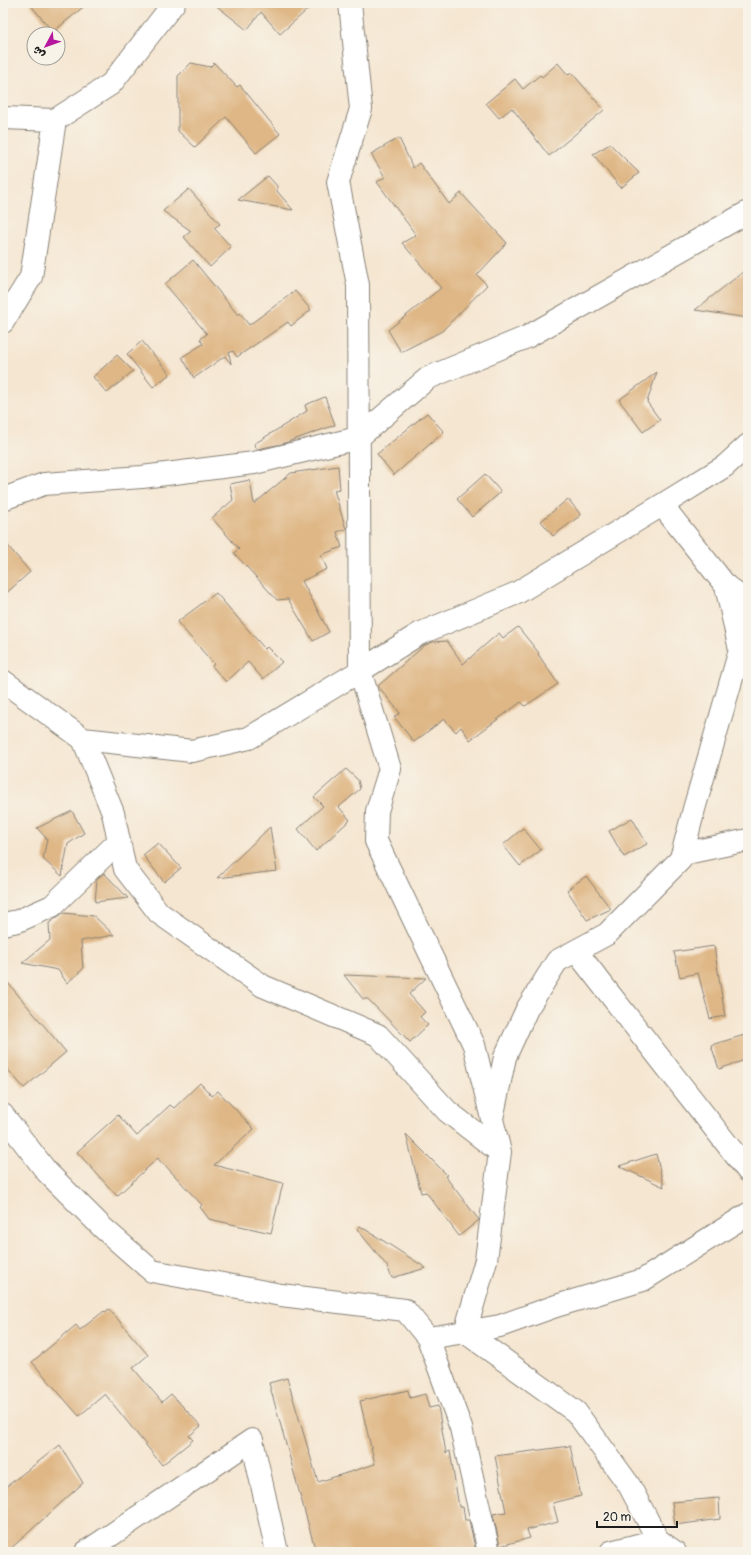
<svg xmlns="http://www.w3.org/2000/svg" width="751" height="1555" font-family="Pangolin,'Playpen Sans Arabic',sans-serif">
<style>
.building{fill:#dfb786}
.lines{fill:none;stroke-linecap:round;stroke-linejoin:round}
.minor-casing{stroke:#888176;stroke-width:24}
.minor{stroke:#fff;stroke-width:22}
</style>
<rect width="100%" height="100%" fill="#f7f3e8"/>
<filter id="ink" filterUnits="userSpaceOnUse"><feTurbulence type="fractalNoise" baseFrequency=".025" numOctaves="2"/><feDisplacementMap in="SourceGraphic" scale="8" xChannelSelector="R" yChannelSelector="G"/><feConvolveMatrix kernelMatrix="1 2 1 2 8 2 1 2 1" color-interpolation-filters="sRGB"/></filter>
<filter id="wash" filterUnits="userSpaceOnUse"><feTurbulence type="fractalNoise" baseFrequency=".012" numOctaves="4" result="noise"/><feDisplacementMap in="SourceGraphic" scale="16" xChannelSelector="R" yChannelSelector="G"/><feGaussianBlur stdDeviation="0.9" result="paint"/><feColorMatrix in="noise" values="0 0 0 0 0 0 0 0 0 0 0 0 0 0 0 0 0 1.4 0 .05"/><feComposite in="paint" operator="in"/></filter>
<g filter="url(#wash)">
<rect width="100%" height="100%" fill="#f5e6d1"/>
<g id="blocks">
<!-- building -->
<path class="building" d="M 29,3 L 88,3 L 53,32 Z
M 213,3 L 315,3 L 280,34 L 261,12 L 247,30 Z
M 191,63 L 210,67 L 214,63 L 237,87 L 240,85 L 280,134 L 256,153 L 226,117 L 195,147 L 178,131 L 178,76 Z
M 558,63 L 568,75 L 571,72 L 604,110 L 549,156 L 512,108 L 499,118 L 486,103 L 515,79 L 523,89 L 540,75 L 542,77 Z
M 399,138 L 413,168 L 419,163 L 449,204 L 461,193 L 507,243 L 477,275 L 487,285 L 442,331 L 401,352 L 388,330 L 441,288 L 402,243 L 416,235 L 377,182 L 385,177 L 371,154 Z
M 610,144 L 639,173 L 621,188 L 593,154 Z
M 268,176 L 277,186 L 277,191 L 293,210 L 238,200 Z
M 189,189 L 220,224 L 214,228 L 231,247 L 210,267 L 184,237 L 191,231 L 163,211 Z
M 193,260 L 238,315 L 240,313 L 249,325 L 295,291 L 311,310 L 291,326 L 288,322 L 237,357 L 233,351 L 229,353 L 231,364 L 225,356 L 194,378 L 182,357 L 203,344 L 200,339 L 207,334 L 165,284 Z
M 748,268 L 748,318 L 695,310 Z
M 142,341 L 170,374 L 153,387 L 127,354 Z
M 117,355 L 133,371 L 107,393 L 93,377 Z
M 657,372 L 647,402 L 660,420 L 643,432 L 619,400 Z
M 325,397 L 335,425 L 282,444 L 257,449 L 254,444 L 307,411 L 305,405 Z
M 427,413 L 444,432 L 394,475 L 377,454 Z
M 338,466 L 340,489 L 334,490 L 346,529 L 337,532 L 342,547 L 321,555 L 327,569 L 302,581 L 329,632 L 313,641 L 288,599 L 277,600 L 234,553 L 239,549 L 212,518 L 233,500 L 230,484 L 250,480 L 254,504 L 291,473 Z
M 485,474 L 501,492 L 472,517 L 457,499 Z
M 568,499 L 581,515 L 553,536 L 541,521 Z
M 3,540 L 30,572 L 3,596 Z
M 216,593 L 265,649 L 267,647 L 282,662 L 263,679 L 248,662 L 226,682 L 212,666 L 214,664 L 177,622 Z
M 518,627 L 539,653 L 538,654 L 558,684 L 525,706 L 521,702 L 470,740 L 461,727 L 456,732 L 444,719 L 414,742 L 394,717 L 400,713 L 378,686 L 425,645 L 433,642 L 447,641 L 463,664 L 499,633 L 503,638 Z
M 346,769 L 358,780 L 360,789 L 339,807 L 350,820 L 316,851 L 298,829 L 323,806 L 314,797 Z
M 72,811 L 84,833 L 68,844 L 62,876 L 43,859 L 47,839 L 37,828 Z
M 632,818 L 647,844 L 624,857 L 609,831 Z
M 270,827 L 277,871 L 217,878 Z
M 523,828 L 541,850 L 520,866 L 503,845 Z
M 158,843 L 181,868 L 164,882 L 143,855 Z
M 104,873 L 128,898 L 95,902 L 97,879 Z
M 586,876 L 611,909 L 587,920 L 567,890 Z
M 63,913 L 94,916 L 114,935 L 81,941 L 83,969 L 67,983 L 58,970 L 22,963 L 50,940 L 49,923 Z
M 714,946 L 725,1016 L 710,1019 L 698,973 L 680,977 L 674,952 Z
M 344,975 L 426,978 L 409,994 L 425,1012 L 420,1017 L 428,1025 L 410,1042 L 368,999 L 363,999 Z
M 3,977 L 66,1052 L 24,1088 L 3,1064 Z
M 748,1034 L 748,1059 L 719,1069 L 711,1045 Z
M 200,1083 L 212,1096 L 218,1091 L 254,1129 L 214,1165 L 283,1183 L 271,1233 L 209,1219 L 200,1207 L 202,1205 L 163,1163 L 162,1164 L 158,1158 L 117,1196 L 77,1152 L 118,1115 L 137,1136 L 170,1105 L 174,1108 Z
M 406,1134 L 447,1175 L 445,1176 L 479,1220 L 459,1236 L 426,1192 L 421,1193 Z
M 656,1154 L 664,1187 L 619,1166 Z
M 360,1226 L 426,1268 L 392,1278 L 387,1266 L 357,1229 Z
M 109,1309 L 148,1355 L 133,1368 L 162,1402 L 171,1394 L 201,1426 L 189,1436 L 193,1440 L 162,1465 L 105,1394 L 79,1416 L 32,1362 L 76,1325 L 80,1330 L 104,1311 L 105,1312 Z
M 287,1378 L 318,1482 L 375,1464 L 360,1401 L 408,1390 L 410,1398 L 425,1394 L 429,1408 L 438,1406 L 446,1453 L 450,1451 L 459,1507 L 463,1507 L 465,1520 L 469,1520 L 476,1552 L 316,1552 L 269,1383 Z
M 60,1445 L 83,1483 L 7,1552 L 3,1552 L 3,1489 Z
M 570,1446 L 581,1496 L 553,1503 L 558,1522 L 527,1530 L 530,1538 L 500,1546 L 493,1514 L 506,1512 L 495,1456 Z
M 719,1498 L 720,1519 L 675,1525 L 672,1502 Z"/>
</g>
</g>
<g filter="url(#ink)">
<use href="#blocks" fill-opacity="0" stroke="#888176" stroke-width="1"/>
<g class="lines">
<!-- minor casing -->
<g class="minor-casing">
<path id="minor" d="M 350,3 L 361,109 L 338,182 L 358,285 L 360,671
M 3,118 L 55,120
M 3,322 L 31,277 L 55,120 L 111,84 L 174,3
M 3,499 L 44,484 L 142,477 L 254,463 L 358,438 L 428,378 L 527,337 L 748,212
M 726,586 L 748,603
M 360,671 L 419,634 L 517,593 L 662,505 L 725,466 L 748,445
M 3,681 L 83,739 L 192,751 L 249,738 L 360,671 L 390,769 L 377,811 L 376,841 L 474,1045 L 500,1152 L 486,1260 L 465,1332 L 500,1326 L 556,1306 L 643,1280 L 748,1214
M 83,739 L 113,813 L 125,869 L 159,913 L 263,986 L 378,1035 L 447,1111 L 500,1152
M 682,854 L 748,840
M 3,924 L 18,921 L 52,906 L 119,841
M 576,951 L 748,1171
M 493,1114 L 505,1057 L 527,1009 L 557,961 L 607,934 L 681,859 L 694,809 L 740,650 L 726,586 L 662,505
M 3,1115 L 47,1172 L 103,1228 L 152,1271 L 281,1295 L 405,1310 L 428,1338 L 465,1332 L 576,1412 L 629,1485 L 658,1540
M 428,1338 L 461,1428 L 489,1552
M 86,1552 L 252,1440 L 277,1552
M 611,1552 L 658,1540 L 675,1552"/>
</g>
<!-- minor -->
<use href="#minor" class="minor"/>
</g>
</g>
<!-- margin -->
<rect width="751" height="1555" fill="none" stroke="#f7f3e8" stroke-width="16"/>
<!-- north arrow -->
<g transform="translate(46 46) rotate(229)"><circle r="19" fill="#f7f3e8" stroke="#9f9d96"/>
<path d="M0-3L7 15L0 10L-7 15Z" fill="#b5179e"/>
<text y="-6" font-size="11" font-weight="bold" text-anchor="middle" fill="#1c1c1c">ش</text>
</g>
<!-- scale -->
<path d="M597 1521v6h80v-6" fill="none" stroke="#1c1c1c" stroke-width="2"/>
<text x="603" y="1521" font-size="12" fill="#1c1c1c" stroke="#f7f3e8" stroke-width="3" paint-order="stroke">20 m</text>
</svg>
